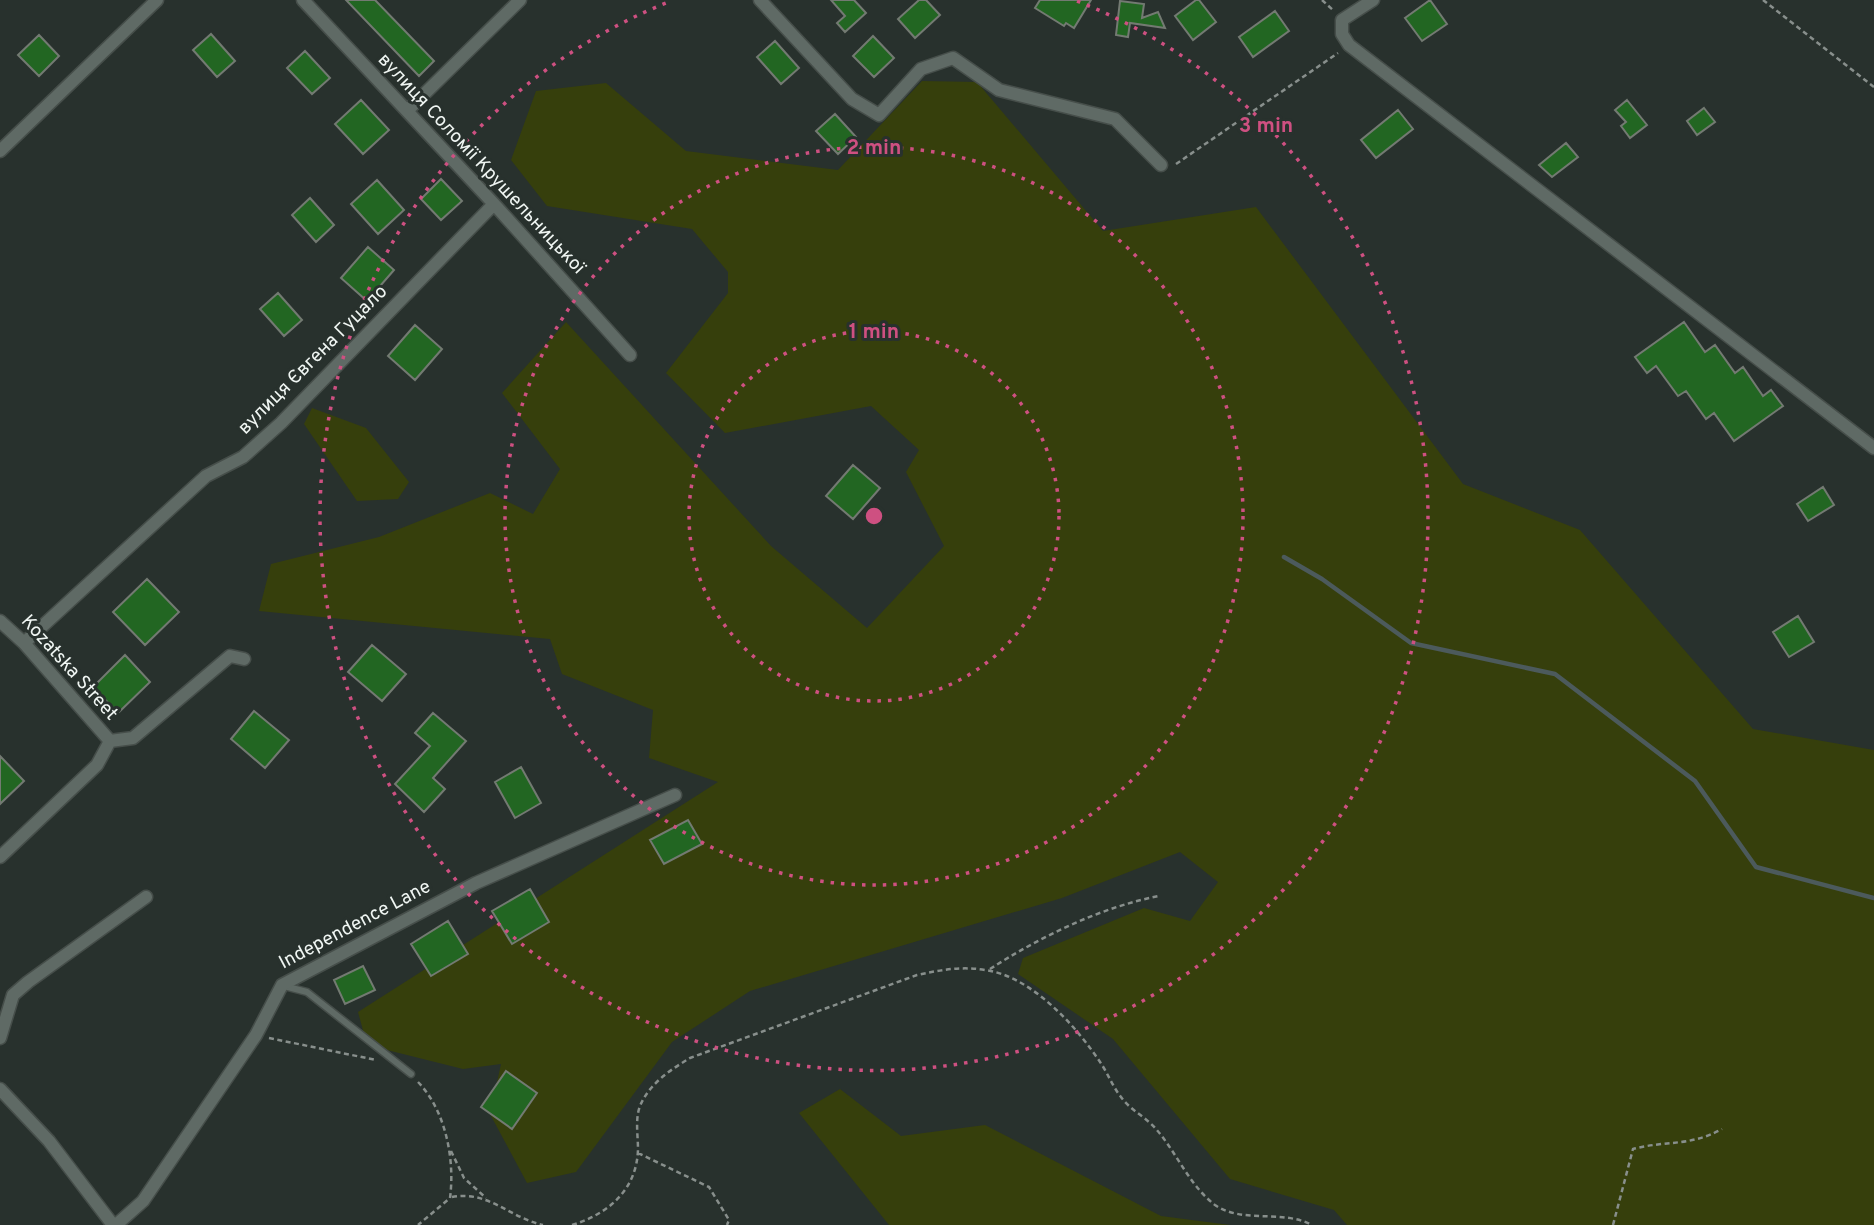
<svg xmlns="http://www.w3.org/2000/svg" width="1874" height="1225" font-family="Overpass,sans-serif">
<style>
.green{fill:#363f0c}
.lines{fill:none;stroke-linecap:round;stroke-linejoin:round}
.stream{stroke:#4c5a5c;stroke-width:4.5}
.building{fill:#262;stroke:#737a72;stroke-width:2}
.lane-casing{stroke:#464e4a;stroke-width:9}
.street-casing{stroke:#464e4a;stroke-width:15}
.path{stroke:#888f8c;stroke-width:2.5;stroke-dasharray:5 3.5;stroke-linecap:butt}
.lane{stroke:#5f6a65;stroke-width:6}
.street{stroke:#5f6a65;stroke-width:12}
.ring{fill:none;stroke:#ce5081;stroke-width:3.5;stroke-dasharray:3.5 7}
.labels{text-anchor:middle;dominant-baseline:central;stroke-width:6;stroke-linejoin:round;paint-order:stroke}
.street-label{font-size:19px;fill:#f0f6f3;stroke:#28312d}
.centre{fill:#ce5081;stroke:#28312d;stroke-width:3.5}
.ring-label{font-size:21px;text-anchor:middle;font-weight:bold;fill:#ce5081;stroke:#28312d;stroke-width:6;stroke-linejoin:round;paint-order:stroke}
</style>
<rect width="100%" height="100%" fill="#28312d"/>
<!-- green -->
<path class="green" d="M 922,81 L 977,82 L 1103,231 L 1256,207 L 1463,484 L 1580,530 L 1753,729 L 1874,750 L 1874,1225 L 1347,1225 L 1334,1210 L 1230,1179 L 1113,1039 L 1018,974 L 1023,958 L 1144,908 L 1190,921 L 1218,882 L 1180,852 L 1062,898 L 750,991 L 672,1042 L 576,1172 L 527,1183 L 490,1114 L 501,1064 L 463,1069 L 367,1045 L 358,1012 L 718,782 L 649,758 L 653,710 L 562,674 L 550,639 L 259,611 L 271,564 L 379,537 L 490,493 L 533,514 L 560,469 L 502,393 L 566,322 L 771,546 L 867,628 L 944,546 L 906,472 L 919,450 L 871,406 L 725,433 L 666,373 L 728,293 L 728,272 L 692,229 L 547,206 L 511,160 L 536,91 L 606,83 L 686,151 L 838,170 Z
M 312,408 L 366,428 L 409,482 L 398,499 L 357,501 L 304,424 Z
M 840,1089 L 901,1136 L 985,1125 L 1161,1216 L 1230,1225 L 889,1225 L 799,1113 Z"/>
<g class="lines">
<!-- stream -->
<path class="stream" d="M 1284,557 L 1322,579 L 1411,643 L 1555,674 L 1695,781 L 1756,867 L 1874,898"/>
</g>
<!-- building -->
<path class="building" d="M 346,0 L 375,0 L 434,61 L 419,76 Z
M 831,0 L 854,0 L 866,13 L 845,32 L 837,23 L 845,16 Z
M 919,0 L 926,0 L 940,15 L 915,38 L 898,19 Z
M 1040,0 L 1091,0 L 1074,28 L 1066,23 L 1064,26 L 1035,8 Z
M 1196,0 L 1199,0 L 1216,22 L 1193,40 L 1175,16 Z
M 1430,0 L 1447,24 L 1422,41 L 1405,18 Z
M 1120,1 L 1144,4 L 1142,18 L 1158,12 L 1165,28 L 1130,23 L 1128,37 L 1116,35 Z
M 1275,11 L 1289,31 L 1253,57 L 1239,37 Z
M 211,34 L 235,61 L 217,77 L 193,50 Z
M 39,35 L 59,56 L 39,76 L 18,55 Z
M 873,36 L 894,58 L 874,77 L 853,56 Z
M 775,41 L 799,68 L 781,84 L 757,57 Z
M 305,51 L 330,78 L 312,94 L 287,68 Z
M 361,100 L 389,130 L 363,154 L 335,124 Z
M 1627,100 L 1647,125 L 1630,138 L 1621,126 L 1626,122 L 1615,110 Z
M 1704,108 L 1715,122 L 1697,135 L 1687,121 Z
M 1398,110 L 1413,129 L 1376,158 L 1361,140 Z
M 835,114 L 856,137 L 838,154 L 816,131 Z
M 1566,143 L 1578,157 L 1552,177 L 1539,165 Z
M 441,179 L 462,201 L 441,220 L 421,199 Z
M 377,180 L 404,210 L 378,234 L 351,204 Z
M 310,198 L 334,225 L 316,242 L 292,215 Z
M 368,247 L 394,270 L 367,301 L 341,278 Z
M 278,293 L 302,320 L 284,336 L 260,309 Z
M 1684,322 L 1705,352 L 1715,345 L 1735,373 L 1743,367 L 1763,396 L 1771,390 L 1783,406 L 1734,441 L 1714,413 L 1706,419 L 1686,391 L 1678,396 L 1656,366 L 1647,373 L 1635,357 Z
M 415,325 L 442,349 L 415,380 L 388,356 Z
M 853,465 L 880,488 L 853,519 L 826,496 Z
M 1823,487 L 1834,505 L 1808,521 L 1797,504 Z
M 147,579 L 179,612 L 145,645 L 113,612 Z
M 1798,616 L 1814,642 L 1789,657 L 1773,632 Z
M 372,645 L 406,674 L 382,701 L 348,672 Z
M 125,655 L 150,682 L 118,713 L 93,687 Z
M 254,711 L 289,740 L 265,768 L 231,739 Z
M 433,713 L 466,741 L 433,778 L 445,789 L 424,812 L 395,784 L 430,746 L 415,733 Z
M 0,756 L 24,781 L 0,804 Z
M 521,767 L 541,803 L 515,818 L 495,782 Z
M 688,820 L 702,844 L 664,864 L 650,840 Z
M 530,889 L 549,922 L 512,944 L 492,911 Z
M 448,921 L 468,954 L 431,976 L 411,944 Z
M 363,966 L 375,990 L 345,1004 L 334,980 Z
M 506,1071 L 537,1093 L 512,1129 L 481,1107 Z"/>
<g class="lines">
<!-- lane casing -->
<g class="lane-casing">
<path id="lane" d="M 284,986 L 307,992 L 411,1074"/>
</g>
<!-- street casing -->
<g class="street-casing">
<path id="street" d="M 303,0 L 494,204 L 630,355
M 760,0 L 852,99 L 879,115 L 921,69 L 953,58 L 999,90 L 1115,119 L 1161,165
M 1373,0 L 1342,20 L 1342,34 L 1349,45 L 1874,448
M 408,110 L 520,0
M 0,151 L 157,0
M 0,621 L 24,643 L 110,741
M 24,643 L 206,476 L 243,457 L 281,423 L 494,204
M 110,741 L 133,738 L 230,656 L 244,659
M 0,857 L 97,765 L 110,741
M 0,1038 L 13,995 L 28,982 L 146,897
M 0,1089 L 49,1141 L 113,1225
M 116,1225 L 143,1201 L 256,1035 L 282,985 L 476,883 L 675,795"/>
</g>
<!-- path -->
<path class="path" d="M 1322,0 L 1333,10
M 1763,0 L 1874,87
M 1176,164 L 1338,53
M 990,969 C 1040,937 1101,907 1159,896
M 269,1038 L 376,1060
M 418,1082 C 446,1111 455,1160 450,1198 L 418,1225
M 451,1151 L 464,1178 L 486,1198
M 638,1153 L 709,1187 L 729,1220 L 727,1225
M 452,1197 C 488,1190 510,1218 543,1225
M 572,1225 C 608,1214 637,1190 638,1149 C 638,1136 635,1119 640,1106 C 649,1084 670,1070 690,1058 L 917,975 C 940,970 961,966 985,970 C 1032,976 1078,1028 1102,1065 C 1109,1076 1113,1087 1121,1097 C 1130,1110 1146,1117 1156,1129 C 1177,1153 1189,1185 1215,1205 C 1242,1224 1282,1209 1312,1225
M 1613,1225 L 1633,1149 C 1667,1140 1689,1147 1722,1129"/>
<!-- lane -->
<use href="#lane" class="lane"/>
<!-- street -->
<use href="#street" class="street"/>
</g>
<!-- distance rings -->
<g class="ring">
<circle cx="874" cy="516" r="185"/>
<circle cx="874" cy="516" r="369"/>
<path d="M1077 1A554 554 0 1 1 671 1"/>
</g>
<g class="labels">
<!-- street labels -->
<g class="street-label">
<text transform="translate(481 164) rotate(47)">вулиця Соломії Крушельницької</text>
<text transform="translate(313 360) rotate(-45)">вулиця Євгена Гуцало</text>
<text transform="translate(69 668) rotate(48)">Kozatska Street</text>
<text transform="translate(355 925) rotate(-28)">Independence Lane</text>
</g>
</g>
<circle cx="874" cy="516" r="10" class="centre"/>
<g class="ring-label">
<text x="1266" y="132">3 min</text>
<text x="874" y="154">2 min</text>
<text x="874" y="338">1 min</text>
</g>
</svg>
